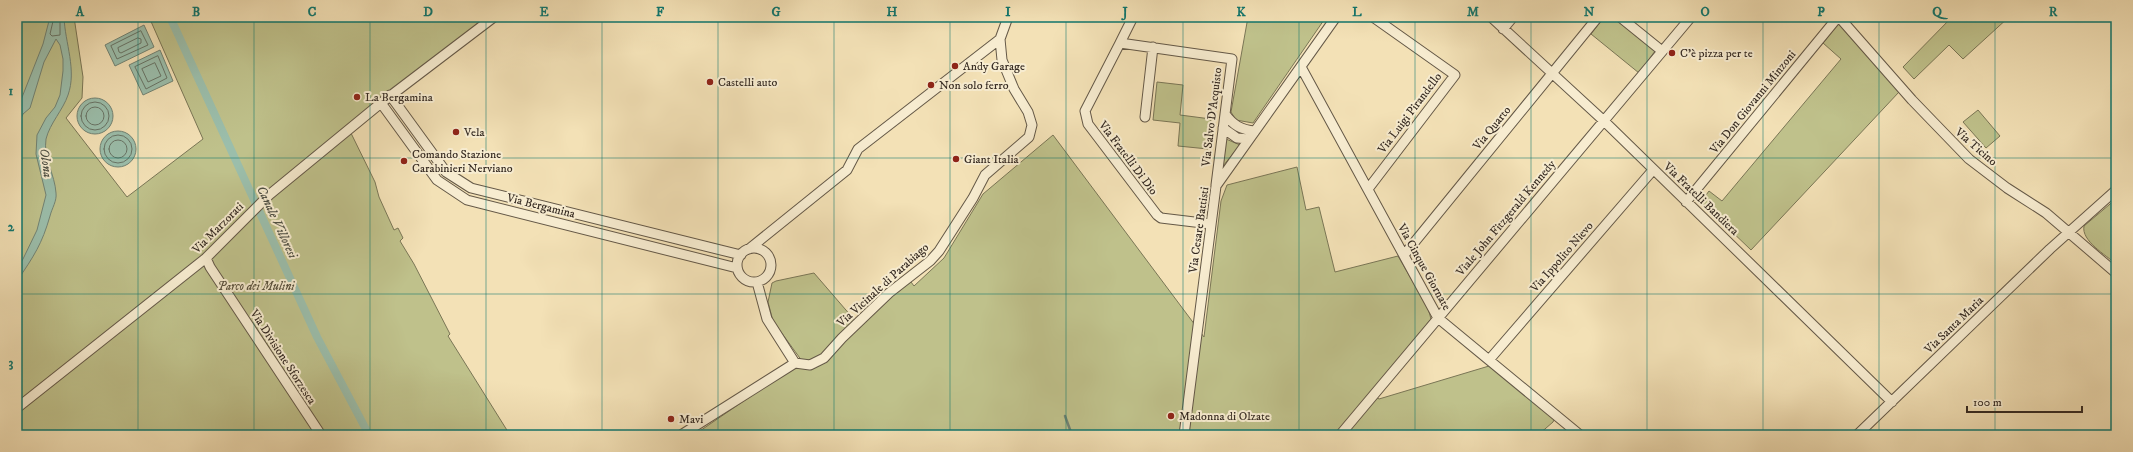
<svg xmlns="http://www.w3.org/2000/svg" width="2133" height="452" font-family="'IM FELL DW Pica',serif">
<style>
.green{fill:#bfc18b;stroke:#7a7656}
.water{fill:#9bbeab;stroke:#728374}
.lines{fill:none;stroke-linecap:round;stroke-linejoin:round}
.shore{stroke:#687466;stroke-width:1}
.stream{stroke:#728374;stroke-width:2.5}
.canal{stroke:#9bbeab;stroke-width:8}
.minor-casing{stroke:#645847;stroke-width:11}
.minor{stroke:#f7ecd0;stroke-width:9}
.grid{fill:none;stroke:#0f766e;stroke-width:1;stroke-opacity:0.55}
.poi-dot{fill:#8f2418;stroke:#f7ecd0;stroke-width:1.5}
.labels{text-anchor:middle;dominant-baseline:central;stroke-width:4;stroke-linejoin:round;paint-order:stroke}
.poi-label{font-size:12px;fill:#352a22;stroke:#f7ecd0;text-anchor:start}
.street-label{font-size:12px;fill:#352a22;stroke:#f7ecd0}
.park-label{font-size:12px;font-style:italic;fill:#58503c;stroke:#f7ecd0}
.water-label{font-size:13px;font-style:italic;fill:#4e4f44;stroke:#f7ecd0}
.neatline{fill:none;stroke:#0f766e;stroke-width:1.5}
.grid-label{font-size:13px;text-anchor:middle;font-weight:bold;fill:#0f766e}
</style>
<rect width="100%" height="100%" fill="#f3e1b6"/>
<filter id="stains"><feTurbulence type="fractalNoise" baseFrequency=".005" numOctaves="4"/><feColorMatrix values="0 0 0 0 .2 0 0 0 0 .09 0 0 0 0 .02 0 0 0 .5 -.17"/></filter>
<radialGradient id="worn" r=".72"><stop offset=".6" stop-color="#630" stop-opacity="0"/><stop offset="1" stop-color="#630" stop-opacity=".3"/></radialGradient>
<!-- green -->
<path class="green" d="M 17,17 L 74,17 L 83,77 L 82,98 L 66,118 L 127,197 L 203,139 L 149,17 L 486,17 L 347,125 L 375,182 L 379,197 L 394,230 L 398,228 L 403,238 L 400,241 L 414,264 L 450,334 L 448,336 L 510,435 L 325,435 L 318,425 L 307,435 L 17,435 Z
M 1248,17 L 1326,17 L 1253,123 L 1236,120 L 1231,112 Z
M 1604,17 L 1614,17 L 1655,51 L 1639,73 L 1591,34 Z
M 1952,17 L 2009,17 L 1963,59 L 1949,45 L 1914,79 L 1903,67 Z
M 1839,22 L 1899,92 L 1751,250 L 1701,202 L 1709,191 L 1722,201 L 1841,59 L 1823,43 Z
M 1157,82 L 1183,85 L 1180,115 L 1211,119 L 1208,149 L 1178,146 L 1180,123 L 1153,120 Z
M 1978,110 L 2000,136 L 1986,148 L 1963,122 Z
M 1053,135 L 1204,337 L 1221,201 L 1227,185 L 1297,167 L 1306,210 L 1319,207 L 1335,272 L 1398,256 L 1428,308 L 1431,319 L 1371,393 L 1379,399 L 1489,366 L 1546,411 L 1554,420 L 1553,422 L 1538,435 L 694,435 L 802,361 L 773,321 L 768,302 L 772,283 L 776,281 L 814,273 L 858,324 L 900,288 L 911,282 L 914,286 L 944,258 L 983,194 Z
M 1226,139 L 1240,145 L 1223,166 Z
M 2116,199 L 2116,264 C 2106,255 2081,241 2084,226 Z"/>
<!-- water -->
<path class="water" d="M 50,17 L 64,17 C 65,43 77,70 68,95 C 63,110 50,123 46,139 C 43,157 55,175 56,193 C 57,201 52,208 50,216 C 42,244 34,256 17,281 L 17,268 L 23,259 L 37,230 L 46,195 L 36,154 L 37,135 L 46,118 L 55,107 L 60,95 L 63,71 L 63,59 L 60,45 L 56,39 L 44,62 L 30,108 L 23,114 L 17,127 L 17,110 L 43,44 Z
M 144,25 L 154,47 L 115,66 L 105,45 Z
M 160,50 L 173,81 L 143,95 L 129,65 Z
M77 116a18 18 0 1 1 36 0a18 18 0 1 1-36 0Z
M100 149a18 18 0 1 1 36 0a18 18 0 1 1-36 0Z"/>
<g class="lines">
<!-- shore -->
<path class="shore" d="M 54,17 L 50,34 L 52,36 L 60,35 L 60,17
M 141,31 L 148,45 L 117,59 L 111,46 Z
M 138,38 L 141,39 L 141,43 L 121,53 L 119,52 L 118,48 Z
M 158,56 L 167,78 L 146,89 L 135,67 Z
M 155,63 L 161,76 L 148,82 L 142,69 Z
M81 116a14 14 0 1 1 28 0a14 14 0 1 1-28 0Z
M86 116a9 9 0 1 1 18 0a9 9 0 1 1-18 0Z
M104 149a14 14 0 1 1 28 0a14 14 0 1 1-28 0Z
M109 149a9 9 0 1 1 18 0a9 9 0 1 1-18 0Z"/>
<!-- stream -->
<path class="stream" d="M 1065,416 L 1072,435"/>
<!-- canal -->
<path class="canal" d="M 170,17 L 317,337 L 369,435"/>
<!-- minor casing -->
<g class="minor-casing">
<path id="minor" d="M 1133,17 L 1120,43 L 1232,59 L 1216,185
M 1491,17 L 1604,121 L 1892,402
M 1620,17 L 1662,51
M 1839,17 L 1912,100 L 1969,159 L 2007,188 L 2046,213 L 2116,273
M 1503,29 L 1513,17
M 1120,43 L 1085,111 L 1088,124 L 1157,215 L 1161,218 L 1211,224
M 1301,67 L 1438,318 L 1580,435
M 390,95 L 446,172 L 471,188 L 741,255
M 381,103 L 437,180 L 467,200 L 737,268
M 1225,114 C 1233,125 1241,130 1255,131
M 1145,117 L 1153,47
M 1223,128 L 1237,138 L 1249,139
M 1368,189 L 1455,75 L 1373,17
M 1686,202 L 1838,17
M737 265a17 17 0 1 1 34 0a17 17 0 1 1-34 0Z
M 749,249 L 847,170 L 858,149 L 1000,39
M 1404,255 L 1598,17
M 206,258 L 210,267 L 321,435
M 1489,360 L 1653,170
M 795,363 L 810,365 L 824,358 L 842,338 L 889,293 L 930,261 L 939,251 L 973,198 L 985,175 L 1029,137 L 1032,125 L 1028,112 L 1014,89 L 1002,60 L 1000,39 L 1008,17
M 17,408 L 206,258 L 269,195 L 381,103 L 494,17
M 681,435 L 795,363 L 767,319 L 757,282
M 1184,435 L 1216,186 L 1336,17
M 1340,435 L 1691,17
M 1857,435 L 2050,249 L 2116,190"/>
</g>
<!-- minor -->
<use href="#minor" class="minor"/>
</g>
<!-- grid -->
<path class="grid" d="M 138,17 L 138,435M 254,17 L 254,435M 370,17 L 370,435M 486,17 L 486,435M 602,17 L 602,435M 718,17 L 718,435M 834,17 L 834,435M 950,17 L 950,435M 1066,17 L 1066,435M 1183,17 L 1183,435M 1299,17 L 1299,435M 1415,17 L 1415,435M 1531,17 L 1531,435M 1647,17 L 1647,435M 1763,17 L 1763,435M 1879,17 L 1879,435M 1995,17 L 1995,435M 17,158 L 2116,158M 17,294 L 2116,294"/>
<!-- markers -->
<g class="poi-dot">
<circle cx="1672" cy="53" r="4"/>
<circle cx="955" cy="66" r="4"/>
<circle cx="710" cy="82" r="4"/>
<circle cx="931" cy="85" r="4"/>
<circle cx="357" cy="97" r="4"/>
<circle cx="456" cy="132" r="4"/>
<circle cx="956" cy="159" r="4"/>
<circle cx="404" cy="161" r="4"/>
<circle cx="1171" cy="416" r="4"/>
<circle cx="671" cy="419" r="4"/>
</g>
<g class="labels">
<!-- poi labels -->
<g class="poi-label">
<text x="1680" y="53">C'è pizza per te</text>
<text x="963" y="66">Andy Garage</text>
<text x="718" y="82">Castelli auto</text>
<text x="939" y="85">Non solo ferro</text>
<text x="365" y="97">La Bergamina</text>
<text x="464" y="132">Vela</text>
<text x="412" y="154">Comando Stazione<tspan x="412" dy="14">Carabinieri Nerviano</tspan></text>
<text x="964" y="159">Giant Italia</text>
<text x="1179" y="416">Madonna di Olzate</text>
<text x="679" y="419">Mavi</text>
</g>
<!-- street labels -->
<g class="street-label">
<text transform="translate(1753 102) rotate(-51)">Via Don Giovanni Minzoni</text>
<text transform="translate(1410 113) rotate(-53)">Via Luigi Pirandello</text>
<text transform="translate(1212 117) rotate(-83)">Via Salvo D'Acquisto</text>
<text transform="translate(1492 128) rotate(-51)">Via Quarto</text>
<text transform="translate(1976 147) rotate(41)">Via Ticino</text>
<text transform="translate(1128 158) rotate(53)">Via Fratelli Di Dio</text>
<text transform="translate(1701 199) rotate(44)">Via Fratelli Bandiera</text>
<text transform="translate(541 206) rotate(14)">Via Bergamina</text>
<text transform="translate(1506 218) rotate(-50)">Viale John Fitzgerald Kennedy</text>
<text transform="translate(218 228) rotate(-45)">Via Marzorati</text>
<text transform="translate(1199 230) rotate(-82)">Via Cesare Battisti</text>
<text transform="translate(1562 257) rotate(-49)">Via Ippolito Nievo</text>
<text transform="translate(1424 267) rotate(61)">Via Cinque Giornate</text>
<text transform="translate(883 285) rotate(-42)">Via Vicinale di Parabiago</text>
<text transform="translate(1954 325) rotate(-44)">Via Santa Maria</text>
<text transform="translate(283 357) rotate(57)">Via Divisione Sforzesca</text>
</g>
<!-- park labels -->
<g class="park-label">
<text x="256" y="286">Parco dei Mulini</text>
</g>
<!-- water labels -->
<g class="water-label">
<text transform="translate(46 163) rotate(82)">Olona</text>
<text transform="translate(277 222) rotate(65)">Canale Villoresi</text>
</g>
</g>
<!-- margin -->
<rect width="2133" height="452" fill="none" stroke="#f3e1b6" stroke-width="44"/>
<!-- scale -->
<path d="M1967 406v6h115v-6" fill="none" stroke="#352a22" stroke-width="2"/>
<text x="1973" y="406" font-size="12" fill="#352a22" stroke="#f7ecd0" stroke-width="3" paint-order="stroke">100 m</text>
<rect x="22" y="22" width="2089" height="408" class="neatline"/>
<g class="grid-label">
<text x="80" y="16">A</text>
<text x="196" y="16">B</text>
<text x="312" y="16">C</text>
<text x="428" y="16">D</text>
<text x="544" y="16">E</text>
<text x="660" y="16">F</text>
<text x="776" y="16">G</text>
<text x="892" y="16">H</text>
<text x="1008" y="16">I</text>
<text x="1125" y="16">J</text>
<text x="1241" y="16">K</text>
<text x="1357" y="16">L</text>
<text x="1473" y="16">M</text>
<text x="1589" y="16">N</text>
<text x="1705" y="16">O</text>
<text x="1821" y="16">P</text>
<text x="1937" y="16">Q</text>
<text x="2053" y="16">R</text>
<text x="11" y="95">1</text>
<text x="11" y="231">2</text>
<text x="11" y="367">3</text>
</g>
<rect width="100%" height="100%" filter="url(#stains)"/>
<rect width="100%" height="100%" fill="url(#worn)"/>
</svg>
